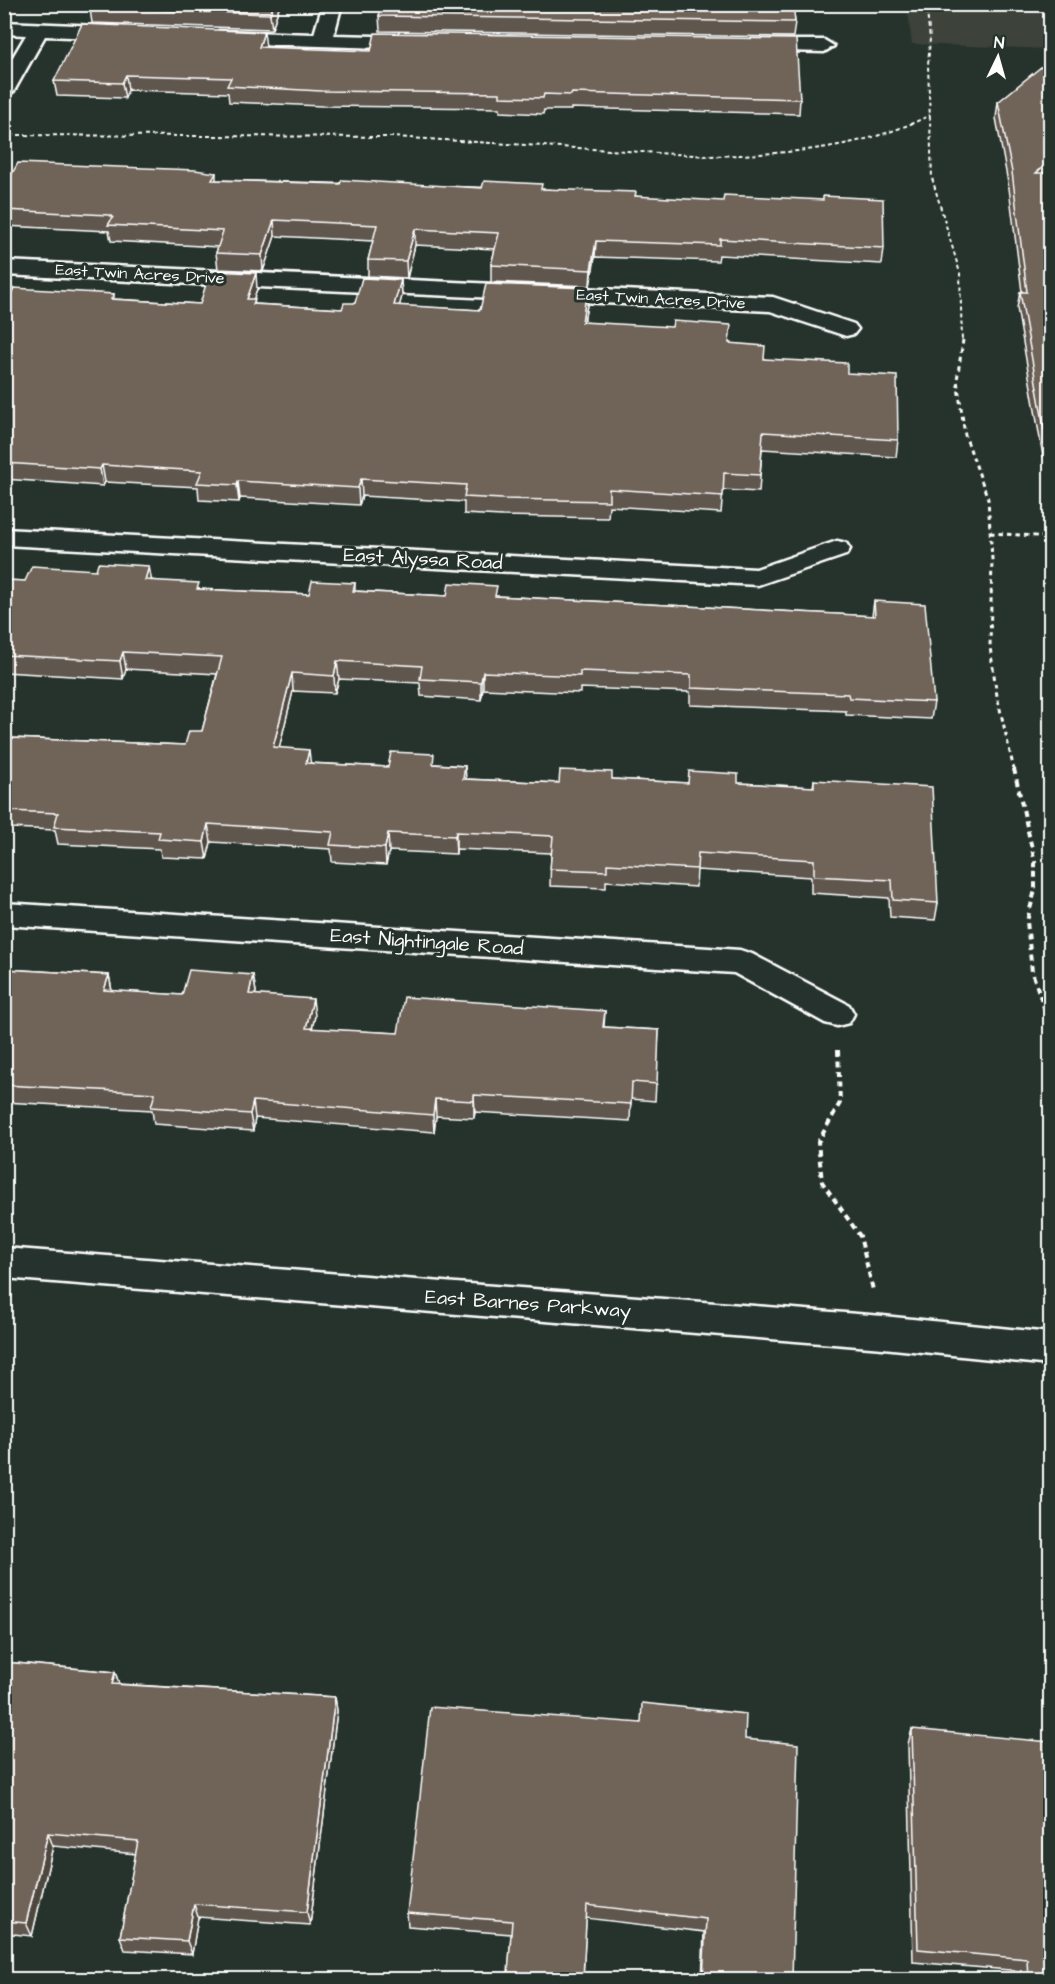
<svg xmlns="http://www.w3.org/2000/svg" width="1055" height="1984" font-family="'Architects Daughter',sans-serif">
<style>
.built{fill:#3c423a}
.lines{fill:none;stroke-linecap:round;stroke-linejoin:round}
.minor-casing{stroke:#fff;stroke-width:5}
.path-far2{stroke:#fff;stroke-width:2;stroke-dasharray:4 3;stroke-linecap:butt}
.path-far1{stroke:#fff;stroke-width:3;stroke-dasharray:4.5 4;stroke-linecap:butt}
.path{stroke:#fff;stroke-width:4;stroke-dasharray:6 4.5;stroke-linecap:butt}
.minor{fill:#26332d;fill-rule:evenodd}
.wall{fill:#5f564d;stroke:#fff;stroke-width:1.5}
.shaded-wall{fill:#4e463e;stroke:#fff;stroke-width:1.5}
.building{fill:#6f6459;stroke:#fff;stroke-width:1.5}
.labels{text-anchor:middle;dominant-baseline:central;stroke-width:6;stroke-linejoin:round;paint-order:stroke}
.far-street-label{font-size:16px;fill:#fff;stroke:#26332d}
.street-label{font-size:20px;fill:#fff;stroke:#26332d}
</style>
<rect width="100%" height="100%" fill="#26332d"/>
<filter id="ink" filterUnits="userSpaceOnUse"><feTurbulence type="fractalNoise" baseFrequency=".0167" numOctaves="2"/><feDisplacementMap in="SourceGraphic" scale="12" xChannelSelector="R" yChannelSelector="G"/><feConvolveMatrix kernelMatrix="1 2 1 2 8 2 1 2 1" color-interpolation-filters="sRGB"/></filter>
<g filter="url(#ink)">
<!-- built -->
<path class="built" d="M 907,5 L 1050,5 L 1050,49 L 912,44 Z"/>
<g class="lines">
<!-- minor casing -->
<g class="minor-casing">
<path id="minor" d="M 323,4 L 342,4 L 334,35 L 416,37 L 426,43 L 416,49 L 219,43 L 209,37 L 219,31 L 314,34 Z
M 4,22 L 123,27 L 133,33 L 123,39 L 45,36 L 14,91 L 4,97 L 4,72 L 26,35 L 4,34 Z
M 753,40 L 824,40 L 834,46 L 824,52 L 746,50 L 743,46 L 746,42 Z
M 4,261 L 773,297 L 854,324 L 858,329 L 854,334 L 846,336 L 770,311 L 4,275 Z
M 4,529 L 756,569 L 837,541 L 846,543 L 850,549 L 846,555 L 758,585 L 4,545 Z
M 4,903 L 740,950 L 752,954 L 849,1005 L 854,1014 L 849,1023 L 837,1026 L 825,1023 L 734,973 L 4,925 Z
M 4,1248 L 883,1316 L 1050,1333 L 1050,1365 L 883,1348 L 4,1278 Z"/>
</g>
<!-- path-far2 -->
<path class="path-far2" d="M 926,4 L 930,38 L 928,65 L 932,178 L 960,273 L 962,342
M 4,135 L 393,137 L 709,156 C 784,154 861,150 930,115"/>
<!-- path-far1 -->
<path class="path-far1" d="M 963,340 L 957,380 L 965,435 L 988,499 L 992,559 L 990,647 L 997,696 L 1014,770
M 990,533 L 1050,537"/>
<!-- path -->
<path class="path" d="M 1014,769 L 1035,862 L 1035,890 L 1027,921 L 1032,972 L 1050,1025
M 838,1050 L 840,1103 L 818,1142 L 822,1182 L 860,1236 L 873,1290"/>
<!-- minor -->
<use href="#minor" class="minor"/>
</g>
<!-- wall -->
<path class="wall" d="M 4,4 L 280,4 L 272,29 L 92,23 L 90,9 L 4,6 Z
M 382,4 L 857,4 L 857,8 L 793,6 L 795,22 L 793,37 L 380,31 L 379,16 Z
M 265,47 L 800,99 L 799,114 L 571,108 L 571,110 L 544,110 L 543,114 L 500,112 L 500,108 L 322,106 L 229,102 L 228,93 L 128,90 L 125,98 L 57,96 L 54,81 Z
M 998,102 L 1050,173 L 1050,456 L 1043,456 L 1017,308 L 1020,292 L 1022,292 L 1009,188 L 996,118 Z
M 216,173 L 216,180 L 542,189 L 636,196 L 884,248 L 882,264 L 719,255 L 718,261 L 595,257 L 590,286 L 491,282 L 491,265 L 495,249 L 415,245 L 407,278 L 368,276 L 368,260 L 373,241 L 275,236 L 263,271 L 218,269 L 216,253 L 218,247 L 111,241 L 109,231 L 4,226 L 4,188 Z
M 401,280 L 402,296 L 399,306 L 480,310 L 587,305 L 584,322 L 730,343 L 764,359 L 847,373 L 898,440 L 896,457 L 762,449 L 759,492 L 723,490 L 721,513 L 609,506 L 608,518 L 502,516 L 464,514 L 464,502 L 362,496 L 359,505 L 240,498 L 239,502 L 199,500 L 198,487 L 105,482 L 103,486 L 4,479 L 4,298 L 114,294 L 114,299 L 200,304 L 257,289 L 254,299 L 255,304 L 342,309 L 355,303 Z
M 4,580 L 25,581 L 151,580 L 200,589 L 309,594 L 355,583 L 355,591 L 447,596 L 497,596 L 872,616 L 874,601 L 934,702 L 931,719 L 846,715 L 846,711 L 690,705 L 690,692 L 580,688 L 580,693 L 483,689 L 481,700 L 421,696 L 420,683 L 339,679 L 335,693 L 293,691 L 279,748 L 310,763 L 388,767 L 435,764 L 465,766 L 466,779 L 559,783 L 612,779 L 688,783 L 738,783 L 813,787 L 814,780 L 938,903 L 935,920 L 890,917 L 889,898 L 811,893 L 811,877 L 697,870 L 696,887 L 606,881 L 606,888 L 550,886 L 551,853 L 456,849 L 456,854 L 389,851 L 386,865 L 332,862 L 331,849 L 211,842 L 207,859 L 161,857 L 160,849 L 58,844 L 55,830 L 11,828 L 8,814 L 4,814 L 4,733 L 11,733 L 12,738 L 185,745 L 202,731 L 217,674 L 126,669 L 123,679 L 4,672 Z
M 4,969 L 109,975 L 112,991 L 182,995 L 253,975 L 256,992 L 255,994 L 315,1016 L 312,1029 L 398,1033 L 605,1011 L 604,1027 L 659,1030 L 655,1101 L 631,1099 L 630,1121 L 475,1112 L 474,1118 L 436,1116 L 434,1132 L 255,1118 L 253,1131 L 154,1124 L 152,1110 L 4,1102 Z
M 4,1662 L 115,1672 L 119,1684 L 335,1697 L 337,1711 L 310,1925 L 198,1917 L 192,1954 L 125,1950 L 120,1937 L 136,1854 L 53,1846 L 32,1936 L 4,1933 Z
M 912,1729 L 1050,1980 L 1021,1980 L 1021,1971 L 913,1962 L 908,1744 Z
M 745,1739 L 792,1980 L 702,1980 L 704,1932 L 586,1918 L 583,1980 L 508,1980 L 511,1934 L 408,1926 L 407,1913 Z"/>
<!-- shaded-wall -->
<path class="shaded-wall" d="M 274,4 L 280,4 L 272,29 L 270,14 Z
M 264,32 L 266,47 L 260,62 L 259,47 Z
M 126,75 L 128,90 L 125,98 L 122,83 Z
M 1050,160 L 1050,173 L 1033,189 L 1036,173 Z
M 274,220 L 275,236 L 263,271 L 262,255 Z
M 415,229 L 415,245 L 407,278 L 406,261 Z
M 596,241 L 595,257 L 590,286 L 591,270 Z
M 256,273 L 257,289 L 248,315 L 247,299 Z
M 401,280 L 402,296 L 395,322 L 394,305 Z
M 587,288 L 587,305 L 581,338 L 582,322 Z
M 102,465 L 105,482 L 103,486 L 100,469 Z
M 361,479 L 362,496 L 359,505 L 358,488 Z
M 238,481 L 240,498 L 239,502 L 237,485 Z
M 149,566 L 152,583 L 145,580 Z
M 123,652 L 126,669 L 123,679 L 120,661 Z
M 337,661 L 339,679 L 335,693 L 334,676 Z
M 483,672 L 483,689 L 481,700 L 481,682 Z
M 292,673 L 293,691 L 275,765 L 273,747 Z
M 309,750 L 311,767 L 306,763 Z
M 208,824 L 211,842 L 207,859 L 204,842 Z
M 456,832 L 456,854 L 455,836 Z
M 388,833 L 389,851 L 386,865 L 385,848 Z
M 109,975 L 112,992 L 104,990 Z
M 253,975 L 256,992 L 251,1011 L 249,994 Z
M 313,999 L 315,1016 L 308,1045 L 306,1028 Z
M 474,1095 L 475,1112 L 474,1118 Z
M 435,1099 L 436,1116 L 434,1132 L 433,1115 Z
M 253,1101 L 255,1118 L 253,1131 L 250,1114 Z
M 115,1672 L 120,1687 L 112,1684 Z
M 335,1697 L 337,1711 L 310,1925 L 307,1912 Z
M 48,1833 L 53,1846 L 32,1936 L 26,1923 Z
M 194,1904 L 198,1917 L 192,1954 L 187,1941 Z"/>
<!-- building -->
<path class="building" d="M 92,4 L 274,4 L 270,14 L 90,8 Z
M 382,4 L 793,4 L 795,22 L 379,16 Z
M 82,24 L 264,32 L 259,47 L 371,51 L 375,33 L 796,39 L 800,99 L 572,93 L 571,95 L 544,94 L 543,98 L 500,97 L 500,93 L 321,91 L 227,86 L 231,78 L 126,75 L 122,83 L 54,81 Z
M 1047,62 L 1050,63 L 1050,160 L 1036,173 L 1050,173 L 1050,440 L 1046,439 L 1020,292 L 1027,292 L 1012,172 L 998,102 Z
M 18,163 L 195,170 L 216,173 L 212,180 L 340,184 L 342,180 L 482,188 L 484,181 L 542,184 L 541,189 L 636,192 L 635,196 L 723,201 L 724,195 L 823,200 L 823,196 L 883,199 L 884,248 L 720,239 L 720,245 L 596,241 L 591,270 L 491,265 L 499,233 L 415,229 L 406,261 L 368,260 L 377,225 L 274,220 L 262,255 L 216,253 L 223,231 L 108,225 L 113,217 L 109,215 L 4,210 L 4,188 Z
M 210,271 L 256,273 L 247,299 L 255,299 L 253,304 L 342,309 L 344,303 L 355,303 L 362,278 L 401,280 L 394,305 L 480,310 L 486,284 L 587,288 L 582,322 L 672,327 L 673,321 L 731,325 L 729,343 L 765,346 L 764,359 L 847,363 L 847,373 L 897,376 L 898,440 L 763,432 L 760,475 L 724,473 L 723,496 L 609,489 L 609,501 L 502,499 L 464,497 L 466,485 L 361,479 L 358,488 L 238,481 L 237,485 L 197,483 L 202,471 L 102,465 L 100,469 L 4,463 L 4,298 L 9,298 L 14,288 L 114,294 L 111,299 L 200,304 Z
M 98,563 L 149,566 L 145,580 L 199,583 L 197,589 L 309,594 L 312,581 L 355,583 L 353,591 L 447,596 L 449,583 L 497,586 L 495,596 L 875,616 L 874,601 L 925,604 L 934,702 L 849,698 L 848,694 L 691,688 L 691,675 L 580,671 L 580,676 L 483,672 L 481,682 L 420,679 L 422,666 L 337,661 L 334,676 L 292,673 L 273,747 L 309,750 L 306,763 L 388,767 L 391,752 L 434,754 L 433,764 L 465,766 L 463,779 L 559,783 L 560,770 L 612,772 L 612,779 L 688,783 L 689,771 L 738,774 L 738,783 L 814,787 L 814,780 L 932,787 L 938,903 L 893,900 L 892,880 L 814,876 L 814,860 L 698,853 L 697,869 L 607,864 L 607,871 L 550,869 L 553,836 L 456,832 L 455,836 L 388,833 L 385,848 L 330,845 L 333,832 L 208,824 L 204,842 L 158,839 L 160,832 L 54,827 L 58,813 L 7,811 L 12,798 L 4,797 L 4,733 L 11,733 L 9,738 L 185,745 L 189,731 L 202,731 L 222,657 L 123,652 L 120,661 L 4,655 L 4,580 L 25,581 L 32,566 L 96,570 Z
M 4,969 L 109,975 L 104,990 L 182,995 L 189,970 L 253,975 L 249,994 L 313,999 L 306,1028 L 398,1033 L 404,997 L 605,1011 L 603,1027 L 659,1030 L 657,1084 L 632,1082 L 631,1104 L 474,1095 L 474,1101 L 435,1099 L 433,1115 L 253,1101 L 250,1114 L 151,1107 L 155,1093 L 4,1085 Z
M 4,1662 L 115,1672 L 112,1684 L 335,1697 L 307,1912 L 194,1904 L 187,1941 L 120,1937 L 138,1841 L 48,1833 L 26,1923 L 4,1921 Z
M 642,1703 L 746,1714 L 745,1739 L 798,1744 L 792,1980 L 703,1980 L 706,1919 L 587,1905 L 583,1978 L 508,1973 L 512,1921 L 407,1913 L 430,1707 L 641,1723 Z
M 912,1729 L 1050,1742 L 1050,1980 L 1028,1980 L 1027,1959 L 918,1949 Z"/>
</g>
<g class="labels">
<!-- far-street labels -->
<g class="far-street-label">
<text transform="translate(140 274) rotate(3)">East Twin Acres Drive</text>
<text transform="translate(661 299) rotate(3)">East Twin Acres Drive</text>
</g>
<!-- street labels -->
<g class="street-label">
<text transform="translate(423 559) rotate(3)">East Alyssa Road</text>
<text transform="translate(427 942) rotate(4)">East Nightingale Road</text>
<text transform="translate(528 1304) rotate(4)">East Barnes Parkway</text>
</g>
</g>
<!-- margin -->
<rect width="1055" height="1984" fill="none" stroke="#26332d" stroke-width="24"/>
<rect x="12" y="12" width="1031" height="1960" fill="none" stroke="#fff" stroke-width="2" filter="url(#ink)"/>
<!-- north arrow -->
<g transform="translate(998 57) rotate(5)" stroke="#26332d" stroke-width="4.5" paint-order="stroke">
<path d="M0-4.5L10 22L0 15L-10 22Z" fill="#ffffff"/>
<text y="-9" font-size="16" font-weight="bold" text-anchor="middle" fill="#ffffff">N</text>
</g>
</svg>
